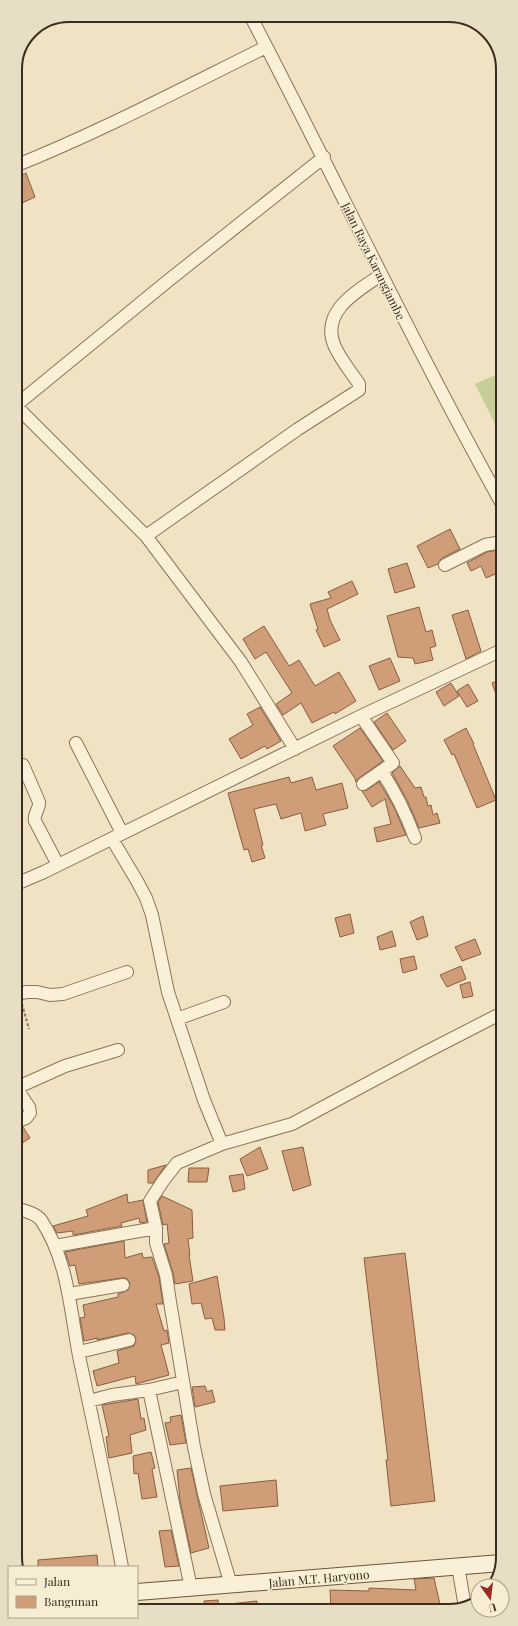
<svg xmlns="http://www.w3.org/2000/svg" width="518" height="1626" font-family="'Playfair Display',serif">
<style>
.green{fill:#c7ce97}
.building{fill:#cf9d78;stroke:#8b5d3e}
.lines{fill:none;stroke-linecap:round;stroke-linejoin:round}
.street-casing{stroke:#8b7459;stroke-width:14}
.secondary-casing{stroke:#6c553c;stroke-width:18}
.path{stroke:#8b7459;stroke-width:2;stroke-dasharray:3 2;stroke-linecap:butt}
.street{stroke:#faf0d7;stroke-width:12}
.secondary{stroke:#faf0d7;stroke-width:16}
.labels{text-anchor:middle;dominant-baseline:central;stroke-width:3;stroke-linejoin:round;paint-order:stroke}
.street-label{font-size:12px;fill:#3a2c1e;stroke:#f7edd3}
.rim{fill:none;stroke:#3a2c1e;stroke-width:2}
</style>
<rect width="100%" height="100%" fill="#f0e3c3"/>
<!-- green -->
<path class="green" d="M 502,372 L 502,438 L 475,384 Z"/>
<!-- building -->
<path class="building" d="M 26,173 L 35,197 L 22,203 L 15,190 L 15,179 Z
M 450,529 L 460,549 L 442,558 L 438,564 L 428,568 L 417,546 Z
M 498,550 L 502,559 L 502,571 L 486,578 L 481,566 L 471,571 L 467,563 L 487,552 Z
M 407,563 L 415,587 L 395,593 L 388,569 Z
M 352,581 L 358,594 L 327,609 L 330,620 L 340,640 L 324,647 L 316,630 L 318,629 L 310,604 L 331,598 L 328,592 Z
M 419,607 L 426,632 L 432,630 L 436,646 L 430,648 L 433,660 L 415,664 L 413,658 L 398,657 L 387,616 Z
M 468,610 L 481,651 L 466,659 L 452,615 Z
M 264,626 L 289,666 L 299,660 L 315,686 L 339,672 L 356,701 L 335,714 L 334,712 L 312,723 L 301,703 L 283,715 L 276,704 L 292,693 L 266,652 L 255,659 L 243,639 Z
M 390,658 L 400,681 L 379,690 L 369,666 Z
M 502,679 L 502,707 L 501,708 L 492,683 Z
M 451,683 L 459,696 L 444,706 L 436,692 Z
M 468,684 L 478,701 L 467,707 L 457,691 Z
M 260,707 L 281,741 L 267,749 L 265,746 L 241,759 L 229,739 L 253,725 L 247,714 Z
M 387,713 L 406,741 L 393,750 L 374,722 Z
M 360,728 L 383,761 L 359,778 L 356,782 L 355,780 L 356,780 L 333,746 Z
M 466,728 L 474,744 L 473,744 L 496,800 L 477,808 L 454,754 L 452,755 L 444,740 Z
M 400,766 L 415,788 L 421,787 L 424,797 L 426,797 L 428,806 L 431,805 L 433,815 L 437,813 L 440,823 L 419,828 L 407,800 L 392,773 Z
M 289,777 L 291,783 L 312,777 L 316,790 L 342,783 L 348,808 L 323,814 L 326,825 L 305,831 L 301,813 L 281,819 L 276,804 L 254,809 L 263,845 L 261,845 L 265,858 L 252,862 L 248,849 L 244,850 L 228,793 Z
M 379,782 L 394,807 L 406,835 L 377,842 L 374,828 L 391,824 L 385,799 L 372,807 L 362,791 L 367,790 Z
M 350,914 L 354,933 L 340,937 L 335,918 Z
M 423,916 L 428,936 L 417,940 L 410,922 Z
M 392,931 L 396,946 L 380,950 L 377,937 Z
M 475,939 L 481,954 L 462,961 L 455,947 Z
M 414,956 L 417,969 L 403,973 L 400,959 Z
M 461,966 L 466,979 L 447,987 L 440,975 Z
M 470,982 L 473,996 L 463,998 L 460,985 Z
M 23,1127 L 30,1138 L 16,1147 L 16,1129 Z
M 260,1147 L 268,1169 L 247,1176 L 240,1159 Z
M 303,1147 L 311,1185 L 293,1191 L 282,1151 Z
M 166,1165 L 153,1183 L 148,1183 L 148,1170 Z
M 189,1168 L 209,1168 L 207,1182 L 188,1182 Z
M 243,1174 L 245,1189 L 233,1192 L 229,1176 Z
M 127,1194 L 128,1203 L 143,1200 L 147,1222 L 140,1223 L 139,1218 L 121,1223 L 122,1226 L 73,1235 L 73,1231 L 57,1233 L 53,1226 L 88,1216 L 86,1210 Z
M 162,1196 L 192,1210 L 193,1238 L 188,1239 L 190,1255 L 189,1255 L 193,1281 L 175,1284 L 173,1273 L 164,1244 L 169,1243 L 167,1224 L 163,1225 L 158,1202 Z
M 124,1241 L 125,1258 L 142,1253 L 143,1258 L 152,1257 L 159,1277 L 163,1304 L 156,1304 L 164,1331 L 167,1330 L 169,1343 L 161,1345 L 169,1375 L 136,1384 L 135,1376 L 97,1386 L 93,1371 L 119,1363 L 117,1351 L 134,1346 L 136,1339 L 134,1335 L 128,1333 L 97,1340 L 98,1338 L 84,1341 L 80,1318 L 85,1317 L 83,1305 L 118,1297 L 118,1294 L 128,1290 L 130,1283 L 126,1278 L 122,1278 L 79,1284 L 75,1265 L 70,1266 L 65,1252 Z
M 405,1253 L 435,1501 L 391,1506 L 386,1460 L 388,1460 L 364,1258 Z
M 217,1276 L 224,1318 L 225,1330 L 215,1330 L 212,1318 L 205,1319 L 201,1303 L 192,1304 L 189,1284 Z
M 205,1386 L 207,1392 L 212,1390 L 215,1402 L 195,1407 L 192,1387 Z
M 138,1399 L 141,1419 L 144,1418 L 146,1430 L 130,1435 L 132,1453 L 109,1458 L 106,1437 L 109,1436 L 102,1405 Z
M 181,1415 L 186,1443 L 170,1445 L 165,1423 L 171,1422 L 170,1417 Z
M 151,1452 L 155,1468 L 152,1469 L 157,1497 L 142,1499 L 138,1473 L 134,1474 L 133,1456 Z
M 191,1468 L 209,1548 L 191,1553 L 180,1500 L 177,1470 Z
M 276,1480 L 278,1506 L 223,1511 L 220,1486 Z
M 171,1530 L 179,1566 L 165,1567 L 159,1531 Z
M 97,1555 L 98,1567 L 38,1567 L 38,1560 Z
M 434,1578 L 441,1609 L 409,1609 L 409,1605 L 331,1610 L 330,1590 L 369,1591 L 369,1588 L 416,1590 L 414,1579 Z
M 218,1600 L 219,1610 L 206,1610 L 204,1601 Z
M 257,1601 L 257,1610 L 229,1610 L 229,1604 Z"/>
<g class="lines">
<!-- street casing -->
<g class="street-casing">
<path id="street" d="M 250,15 C 335,178 413,344 502,504
M 15,166 C 102,131 183,88 266,47
M 15,406 L 169,280 L 324,157
M 16,406 L 146,536 L 241,662 L 295,749
M 146,536 L 298,429 L 359,390 L 359,384 C 351,372 341,360 335,347 C 319,312 357,291 381,275
M 445,565 L 485,545 L 502,542
M 361,716 L 393,763 L 363,784
M 76,743 L 122,833
M 23,765 L 39,802 C 40,809 33,814 35,821 L 58,865
M 382,772 C 396,793 406,814 415,838
M 112,839 L 137,881 L 146,898 L 152,915 L 168,992 L 204,1100 L 222,1144 L 292,1124 L 426,1052 L 502,1013
M 16,884 L 44,872 L 361,716 L 502,650
M 16,994 L 27,992 L 37,992 L 50,995 L 63,994 L 127,972
M 177,1019 L 224,1002
M 16,1088 L 65,1066 L 118,1050
M 16,1088 L 29,1107 L 30,1113 L 26,1118 L 16,1122
M 222,1144 L 177,1163 L 163,1181 L 150,1201 L 156,1228 L 156,1243 L 166,1275 L 170,1302 L 194,1447 L 204,1494 L 231,1585
M 16,1208 C 24,1211 36,1213 41,1220 C 68,1260 70,1309 79,1356 C 94,1426 109,1496 122,1567
M 55,1246 L 156,1228
M 69,1294 L 123,1285
M 79,1352 L 129,1340
M 149,1390 L 183,1382
M 89,1401 L 112,1395 L 149,1390 L 191,1588
M 458,1566 L 465,1607"/>
</g>
<!-- secondary casing -->
<g class="secondary-casing">
<path id="secondary" d="M 137,1592 L 501,1563"/>
</g>
<!-- path -->
<path class="path" d="M 22,1004 L 29,1029"/>
<!-- street -->
<use href="#street" class="street"/>
<!-- secondary -->
<use href="#secondary" class="secondary"/>
</g>
<g class="labels">
<!-- street labels -->
<g class="street-label">
<text transform="translate(374 261) rotate(64)">Jalan Raya Karangjambe</text>
<text transform="translate(319 1578) rotate(-5)">Jalan M.T. Haryono</text>
</g>
</g>
<!-- crop -->
<path d="M0 0H518V1626H0ZM69 22H449A47 47 0 0 1 496 69V1557A47 47 0 0 1 449 1604H69A47 47 0 0 1 22 1557V69A47 47 0 0 1 69 22Z" fill="#e8dec5" fill-rule="evenodd"/>
<path class="rim" d="M69 22H449A47 47 0 0 1 496 69V1557A47 47 0 0 1 449 1604H69A47 47 0 0 1 22 1557V69A47 47 0 0 1 69 22Z"/>
<!-- legend -->
<rect x="8" y="1566" width="130" height="52" fill="#f7edd3" stroke="#aba08b"/>
<rect x="16" y="1579" width="20" height="6" fill="#faf0d7" stroke="#aba08b"/>
<text x="44" y="1586" font-size="12" fill="#3a2c1e">Jalan</text>
<rect x="16" y="1596" width="20" height="12" fill="#cf9d78" stroke="#aba08b"/>
<text x="44" y="1606" font-size="12" fill="#3a2c1e">Bangunan</text>
<!-- north arrow -->
<g transform="translate(490 1598) rotate(166)"><circle r="19" fill="#f7edd3" stroke="#aba08b"/>
<path d="M0-3L7 15L0 10L-7 15Z" fill="#9c2827"/>
<text y="-6" font-size="11" font-weight="bold" text-anchor="middle" fill="#3a2c1e">U</text>
</g>
</svg>
